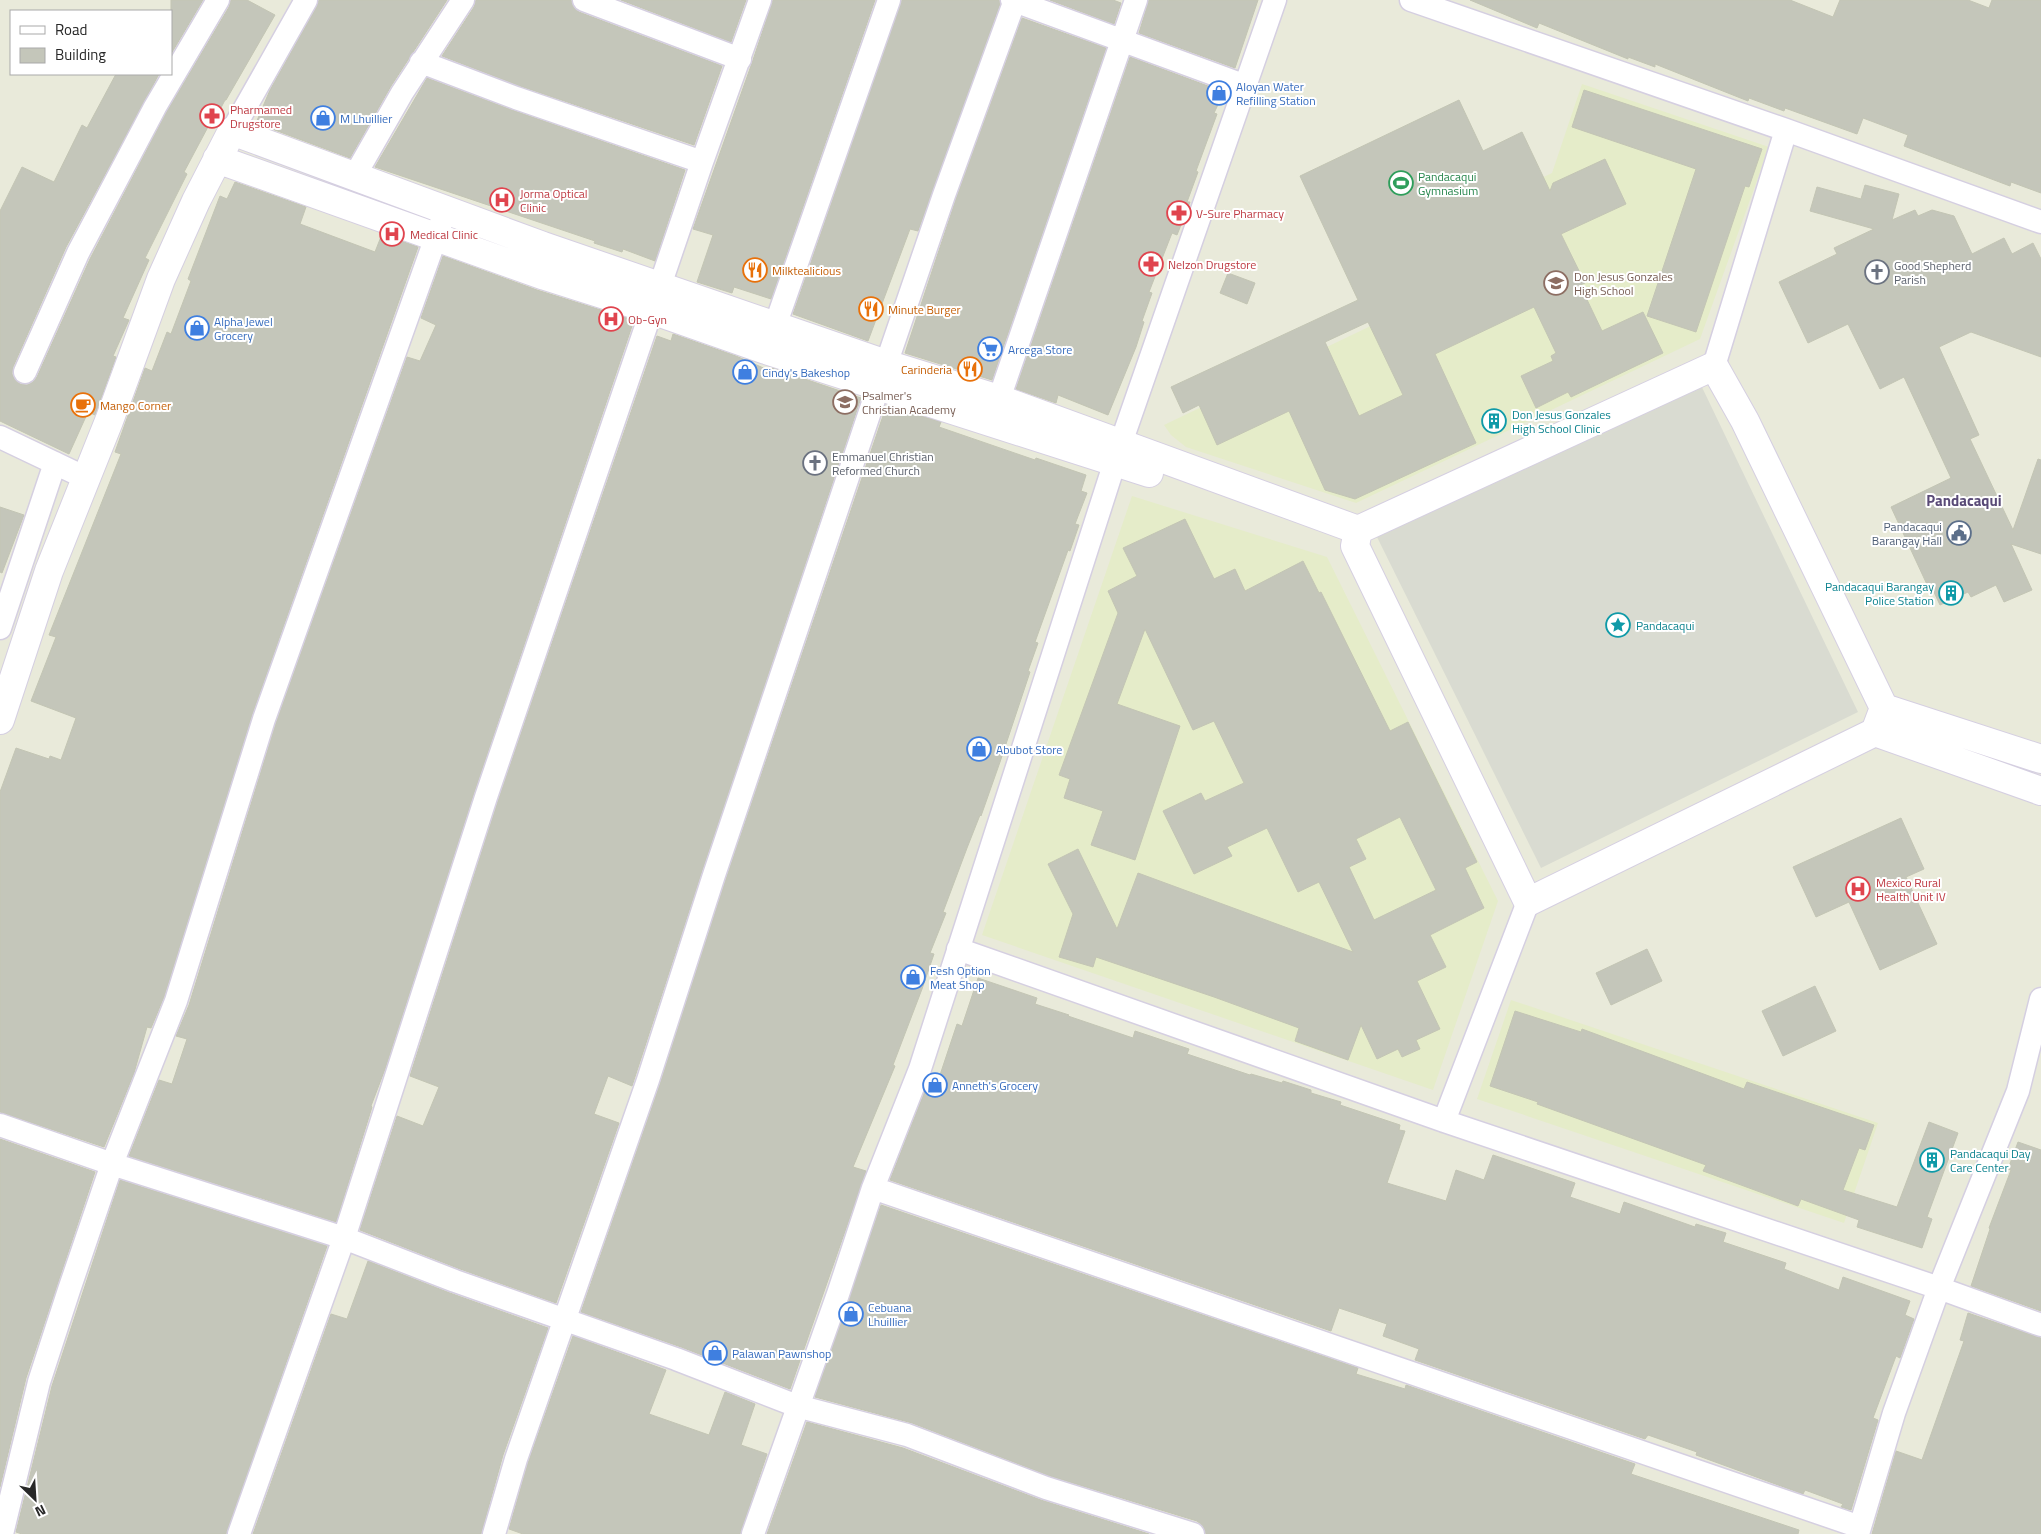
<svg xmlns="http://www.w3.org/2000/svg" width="2041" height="1534" font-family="'Titillium Web',sans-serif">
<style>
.education{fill:#e5ecc9}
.plaza{fill:#d9dbd1}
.building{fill:#c4c6ba;stroke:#c3c5b4;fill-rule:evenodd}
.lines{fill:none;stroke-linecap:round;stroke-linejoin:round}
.minor-casing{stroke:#d5cfe1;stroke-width:25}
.tertiary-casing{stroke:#d5cfe1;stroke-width:30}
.minor{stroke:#fff;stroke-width:22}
.tertiary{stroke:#fff;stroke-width:28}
.labels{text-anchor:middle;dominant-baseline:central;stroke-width:4;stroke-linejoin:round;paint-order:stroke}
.shop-label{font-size:12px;fill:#366cbe;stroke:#fff;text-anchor:start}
.health-label{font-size:12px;fill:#be3a42;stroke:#fff;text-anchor:start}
.leisure-label{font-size:12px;fill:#27864d;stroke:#fff;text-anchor:start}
.worship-label{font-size:12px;fill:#5b616d;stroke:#fff;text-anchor:start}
.food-label{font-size:12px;fill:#c56008;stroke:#fff;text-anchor:start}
.education-label{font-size:12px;fill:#785e54;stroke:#fff;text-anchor:start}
.culture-label{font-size:12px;fill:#0d838f;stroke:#fff;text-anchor:start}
.service-label{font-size:12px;fill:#4e5e75;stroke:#fff;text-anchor:end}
.quarter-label{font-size:15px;font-weight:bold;fill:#594a77;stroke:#fff}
</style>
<rect width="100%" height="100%" fill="#e9eada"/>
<!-- education -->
<path class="education" d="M 1582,84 L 1769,147 L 1700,339 L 1356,503 L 1186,447 L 1171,435 L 1164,425 L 1404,310 L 1379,256 L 1552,173 Z
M 1132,496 L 1327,557 L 1498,901 L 1433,1090 L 982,935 Z
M 1511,1000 L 1878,1123 L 1844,1223 L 1477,1099 Z"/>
<!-- plaza -->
<path class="plaza" d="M 1699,381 L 1858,712 L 1541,868 L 1377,537 Z"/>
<!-- building -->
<path class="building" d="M 171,0 L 203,0 L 171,54 Z
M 231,0 L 247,0 L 275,15 L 226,100 L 225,100 L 211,127 L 209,125 L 184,172 L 187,174 L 145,258 L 149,260 L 123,318 L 129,320 L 113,356 L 116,357 L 95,415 L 88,412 L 69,454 L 0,421 L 0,211 L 22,167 L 54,182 L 82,125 L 87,128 L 116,74 L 159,74 L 66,247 L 13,367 L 12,374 L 15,380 L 20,384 L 27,385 L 33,382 L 37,377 L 90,259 L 166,113 L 229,7 Z
M 319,0 L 447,0 L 391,86 L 350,158 L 256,123 L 270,90 L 317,6 Z
M 476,0 L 571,0 L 574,8 L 579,12 L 722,66 L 694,145 L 520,86 L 442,56 L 474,7 Z
M 621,0 L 746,0 L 731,42 Z
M 773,0 L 875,0 L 771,299 L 734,287 L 732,293 L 697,282 L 713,235 L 693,229 L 752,63 Z
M 902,0 L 999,0 L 1000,4 L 918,231 L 910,229 L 868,341 L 793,314 Z
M 1050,0 L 1113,0 L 1121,3 L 1114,24 Z
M 1149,0 L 1258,0 L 1235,68 L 1139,33 Z
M 1470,0 L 1790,0 L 1833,17 L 1840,0 L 1968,0 L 1989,8 L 1992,0 L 2041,0 L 2041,193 L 2011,182 L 2010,186 L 1904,146 L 1908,135 L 1863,118 L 1857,134 L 1785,108 L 1784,111 L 1749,98 L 1748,101 L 1655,64 L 1655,67 L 1628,57 L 1628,59 L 1539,23 L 1537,28 Z
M 1022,18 L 1106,48 L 992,380 L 905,353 L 956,199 Z
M 1130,57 L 1224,92 L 1214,113 L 1217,114 L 1196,171 L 1198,172 L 1187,202 L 1190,202 L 1177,235 L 1172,233 L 1149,292 L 1152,293 L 1142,321 L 1144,322 L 1136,347 L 1108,415 L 1058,395 L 1056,403 L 1016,389 Z
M 427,78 L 512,110 L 685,170 L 655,261 L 623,249 L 622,252 L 594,243 L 595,241 L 375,167 Z
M 1584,90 L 1762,149 L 1749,187 L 1745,186 L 1696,332 L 1647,316 L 1696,169 L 1572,127 Z
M 1459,100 L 1483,151 L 1522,132 L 1550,191 L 1553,183 L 1605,159 L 1626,204 L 1561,234 L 1585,283 L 1580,285 L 1602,331 L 1643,312 L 1663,353 L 1571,397 L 1568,392 L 1536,408 L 1521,376 L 1553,361 L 1551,356 L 1556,353 L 1534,307 L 1435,354 L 1476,443 L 1355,499 L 1325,490 L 1289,411 L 1217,445 L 1199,405 L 1183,413 L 1171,387 L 1358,300 L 1300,176 ZM 1368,322 L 1403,395 L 1359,416 L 1325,342 Z
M 235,182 L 306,207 L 300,224 L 375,252 L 382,234 L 418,247 L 252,715 L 164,997 L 151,1028 L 147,1027 L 134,1073 L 104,1147 L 0,1112 L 0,792 L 16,748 L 49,759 L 50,756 L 61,760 L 76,718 L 31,701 L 56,637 L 49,635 L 121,454 L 115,452 L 145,368 L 152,371 L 167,332 L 171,334 L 191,281 L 188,279 L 220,196 L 227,199 Z
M 1865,185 L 1899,194 L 1892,220 L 1915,210 L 1918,216 L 1932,210 L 1954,216 L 1972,254 L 2004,238 L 2012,254 L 2033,243 L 2041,259 L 2041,357 L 1971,332 L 1939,347 L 1979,435 L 1970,439 L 2013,530 L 2038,459 L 2041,460 L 2041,554 L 2011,544 L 2032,590 L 2004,602 L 1996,585 L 1971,597 L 1968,592 L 1940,605 L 1933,590 L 1930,591 L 1891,507 L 1951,478 L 1904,377 L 1880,389 L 1848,324 L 1808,343 L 1779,282 L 1837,254 L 1834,248 L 1874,229 L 1810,211 L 1817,187 L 1861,199 Z
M 443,256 L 537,290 L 633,320 L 631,326 L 632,326 L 474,793 L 385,1069 L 371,1106 L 372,1107 L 336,1222 L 129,1156 L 159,1080 L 172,1084 L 187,1039 L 176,1036 L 189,1005 L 276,723 L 407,357 L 420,361 L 436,325 L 421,318 Z
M 1228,273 L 1255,283 L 1247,304 L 1220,293 Z
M 673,334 L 736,356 L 768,370 L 769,367 L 861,398 L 702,871 L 632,1086 L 608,1076 L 594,1114 L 619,1123 L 556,1303 L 460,1269 L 360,1230 L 397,1116 L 423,1126 L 439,1087 L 410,1076 L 498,801 L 657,336 L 671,341 Z
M 886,407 L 891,409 L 892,407 L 941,422 L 939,427 L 1035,460 L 1036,458 L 1086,475 L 1081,491 L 1087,493 L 1075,524 L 1079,525 L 1070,551 L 1068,550 L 1035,642 L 1038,643 L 1028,671 L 1030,672 L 1000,762 L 981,816 L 980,815 L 967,848 L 943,912 L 946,913 L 930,953 L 934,954 L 922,989 L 893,1065 L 895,1066 L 853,1167 L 866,1171 L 790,1389 L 681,1347 L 581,1312 L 660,1084 L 726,879 Z
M 0,507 L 24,515 L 2,573 L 0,572 Z
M 1185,519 L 1214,579 L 1235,569 L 1245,591 L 1303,561 L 1319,593 L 1321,592 L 1390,731 L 1408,722 L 1477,862 L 1465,868 L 1484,908 L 1430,935 L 1446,967 L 1417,981 L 1440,1029 L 1416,1040 L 1420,1049 L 1402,1057 L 1398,1049 L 1377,1059 L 1361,1025 L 1348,1060 L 1295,1041 L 1299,1028 L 1214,997 L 1096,957 L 1093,967 L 1059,957 L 1073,914 L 1048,864 L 1078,849 L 1117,929 L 1138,873 L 1353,952 L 1319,882 L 1298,892 L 1267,828 L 1227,847 L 1232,856 L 1194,874 L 1163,811 L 1201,793 L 1205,801 L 1244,783 L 1214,721 L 1193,730 L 1145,629 L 1117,704 L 1180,726 L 1135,860 L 1091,845 L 1103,811 L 1064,798 L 1070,779 L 1059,775 L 1118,613 L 1108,591 L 1137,576 L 1123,548 ZM 1400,817 L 1436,890 L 1374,920 L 1349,867 L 1366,859 L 1356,839 Z
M 1901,818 L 1924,869 L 1906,877 L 1937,944 L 1880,970 L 1849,902 L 1816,917 L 1793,867 Z
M 1647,949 L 1662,981 L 1611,1005 L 1596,973 Z
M 978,978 L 1037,998 L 1035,1004 L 1069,1015 L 1068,1016 L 1133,1038 L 1135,1031 L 1189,1049 L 1187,1054 L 1250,1075 L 1251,1074 L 1282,1083 L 1283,1081 L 1311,1090 L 1311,1093 L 1341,1102 L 1340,1105 L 1400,1125 L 1399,1130 L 1405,1131 L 1387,1183 L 1446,1201 L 1456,1170 L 1484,1180 L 1493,1155 L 1575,1183 L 1570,1197 L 1620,1214 L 1624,1202 L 1695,1227 L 1696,1224 L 1726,1233 L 1723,1242 L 1786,1263 L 1784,1269 L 1839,1290 L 1843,1277 L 1910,1301 L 1905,1315 L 1914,1319 L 1900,1358 L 1896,1356 L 1873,1418 L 1878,1420 L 1851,1510 L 1841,1507 L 1843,1504 L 1805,1490 L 1803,1494 L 1781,1486 L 1696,1455 L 1697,1452 L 1648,1435 L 1645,1439 L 1415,1360 L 1419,1349 L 1383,1336 L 1387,1324 L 1339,1308 L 1331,1331 L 890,1180 L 930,1078 L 938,1081 L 957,1024 L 962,1026 Z
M 1815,986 L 1836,1031 L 1783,1056 L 1762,1011 Z
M 1515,1011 L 1581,1032 L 1582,1029 L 1744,1089 L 1747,1082 L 1874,1125 L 1865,1150 L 1859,1148 L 1843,1190 L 1897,1207 L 1929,1122 L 1958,1133 L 1927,1217 L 1932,1219 L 1922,1248 L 1857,1227 L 1859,1220 L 1801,1199 L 1798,1206 L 1703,1171 L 1706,1165 L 1537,1104 L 1538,1102 L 1490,1086 Z
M 0,1139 L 95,1172 L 26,1378 L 0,1487 Z
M 2018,1142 L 2041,1150 L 2041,1311 L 1971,1286 L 1990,1229 L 1989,1228 L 2011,1170 L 2008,1169 Z
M 120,1180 L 327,1246 L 226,1534 L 22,1534 L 16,1532 L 52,1386 Z
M 881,1205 L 1358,1368 L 1356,1374 L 1405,1389 L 1406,1385 L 1635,1464 L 1631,1474 L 1799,1530 L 1798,1534 L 1206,1534 L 1203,1526 L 1197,1521 L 1050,1476 L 912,1423 L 815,1397 Z
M 368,1261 L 450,1293 L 548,1328 L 503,1455 L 481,1534 L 253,1534 L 331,1314 L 347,1319 Z
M 1968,1313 L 2041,1338 L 2041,1534 L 1872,1534 L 1896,1451 L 1922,1460 L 1964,1341 L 1960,1340 Z
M 573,1336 L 666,1370 L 649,1414 L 709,1435 L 725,1392 L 755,1404 L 741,1445 L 767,1454 L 740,1534 L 523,1534 L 509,1529 L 528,1463 Z
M 807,1422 L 903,1448 L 1041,1500 L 1149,1534 L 767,1534 Z"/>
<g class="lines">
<!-- minor casing -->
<g class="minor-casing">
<path id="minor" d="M 584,0 L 740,59
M 1012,0 L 1246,86
M 1411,0 L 1786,130 L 2041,222
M 421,62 L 516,98 L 702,162
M 232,131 L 306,0
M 354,177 L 402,93 L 463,0
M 775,326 L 889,0
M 1714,366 L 1786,130
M 25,372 L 78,253 L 155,107 L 218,0
M 999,399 L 1136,0
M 0,437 L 86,478
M 0,628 L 55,463
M 958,949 L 1444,1121 L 1939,1288 L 2041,1325
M 1444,1121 L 1528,902
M 0,1125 L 112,1164 L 344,1238 L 455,1281 L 676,1359 L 797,1406 L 907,1435 L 1046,1488 L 1193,1534
M 873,1188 L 1860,1527
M 2,1534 L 39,1382 L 69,1290 L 112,1164 L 176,1001 L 264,719 L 446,209
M 239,1534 L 344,1238 L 486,797 L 702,162 L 760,0
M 494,1534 L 516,1459 L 648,1080 L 714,875 L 879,385 L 944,195 L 1015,0
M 753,1534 L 838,1294 L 873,1188 L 920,1069 L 1121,443 L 1275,0
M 1858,1534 L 1894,1413 L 1939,1288 L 2018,1091 L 2041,999"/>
</g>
<!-- tertiary casing -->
<g class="tertiary-casing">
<path id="tertiary" d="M 217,159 L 545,276 L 652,310 L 766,350 L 1149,473
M 1714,366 L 1745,421 L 1884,708 L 1875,732 L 1528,902 L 1355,546 L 1358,530 Z
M 1884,708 L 2041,759
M 0,720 L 49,571 L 109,421 L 161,279 L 196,201 L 232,131 L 543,246 L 886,364 L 999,399 L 1358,530
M 1875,732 L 2041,791"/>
</g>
<!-- minor -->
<use href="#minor" class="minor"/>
<!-- tertiary -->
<use href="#tertiary" class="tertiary"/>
</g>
<!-- icons -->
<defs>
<g id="shop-ring" transform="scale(1.25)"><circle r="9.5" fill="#fff" stroke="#3f7fe0" stroke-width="1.5"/><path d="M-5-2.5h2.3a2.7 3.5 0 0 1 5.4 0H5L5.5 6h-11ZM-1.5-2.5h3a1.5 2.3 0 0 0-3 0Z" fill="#3f7fe0"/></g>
<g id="pharmacy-ring" transform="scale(1.25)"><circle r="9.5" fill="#fff" stroke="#e0444e" stroke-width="1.5"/><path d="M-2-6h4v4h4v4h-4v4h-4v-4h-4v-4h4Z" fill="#e0444e"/></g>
<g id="stadium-ring" transform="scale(1.25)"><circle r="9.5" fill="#fff" stroke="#2e9e5b" stroke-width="1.5"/><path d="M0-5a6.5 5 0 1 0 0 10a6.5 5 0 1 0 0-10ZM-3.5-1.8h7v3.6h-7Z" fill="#2e9e5b"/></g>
<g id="hospital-ring" transform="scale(1.25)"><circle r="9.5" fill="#fff" stroke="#e0444e" stroke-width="1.5"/><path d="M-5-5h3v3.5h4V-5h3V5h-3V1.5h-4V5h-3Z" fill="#e0444e"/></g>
<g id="restaurant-ring" transform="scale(1.25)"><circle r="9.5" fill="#fff" stroke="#e8710a" stroke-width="1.5"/><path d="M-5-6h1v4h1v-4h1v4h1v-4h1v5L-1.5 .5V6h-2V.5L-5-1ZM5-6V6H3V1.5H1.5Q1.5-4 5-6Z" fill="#e8710a"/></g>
<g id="church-ring" transform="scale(1.25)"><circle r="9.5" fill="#fff" stroke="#6b7280" stroke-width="1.5"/><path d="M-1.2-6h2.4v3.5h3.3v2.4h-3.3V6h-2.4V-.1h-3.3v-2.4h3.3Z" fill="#6b7280"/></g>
<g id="school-ring" transform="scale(1.25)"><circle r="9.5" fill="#fff" stroke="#8d6e63" stroke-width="1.5"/><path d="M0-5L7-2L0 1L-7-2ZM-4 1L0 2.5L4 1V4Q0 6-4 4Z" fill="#8d6e63"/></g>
<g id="supermarket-ring" transform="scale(1.25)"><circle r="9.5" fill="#fff" stroke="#3f7fe0" stroke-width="1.5"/><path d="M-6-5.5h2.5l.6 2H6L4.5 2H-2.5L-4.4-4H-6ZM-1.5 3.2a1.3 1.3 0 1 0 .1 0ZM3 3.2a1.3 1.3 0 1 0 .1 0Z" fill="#3f7fe0"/></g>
<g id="cafe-ring" transform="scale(1.25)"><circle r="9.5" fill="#fff" stroke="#e8710a" stroke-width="1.5"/><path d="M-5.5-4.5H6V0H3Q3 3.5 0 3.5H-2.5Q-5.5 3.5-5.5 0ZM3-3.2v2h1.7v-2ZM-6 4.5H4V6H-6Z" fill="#e8710a"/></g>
<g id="building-ring" transform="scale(1.25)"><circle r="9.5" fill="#fff" stroke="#0f9aa8" stroke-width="1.5"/><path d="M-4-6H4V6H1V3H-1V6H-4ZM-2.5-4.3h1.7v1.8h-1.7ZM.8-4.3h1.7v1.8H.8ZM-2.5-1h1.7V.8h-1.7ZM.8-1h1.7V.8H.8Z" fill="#0f9aa8"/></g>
<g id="civic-ring" transform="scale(1.25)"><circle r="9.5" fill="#fff" stroke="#5c6f8a" stroke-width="1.5"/><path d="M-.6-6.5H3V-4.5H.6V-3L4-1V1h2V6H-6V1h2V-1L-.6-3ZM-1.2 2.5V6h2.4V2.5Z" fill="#5c6f8a"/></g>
<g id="sight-ring" transform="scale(1.25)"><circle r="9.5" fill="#fff" stroke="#0f9aa8" stroke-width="1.5"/><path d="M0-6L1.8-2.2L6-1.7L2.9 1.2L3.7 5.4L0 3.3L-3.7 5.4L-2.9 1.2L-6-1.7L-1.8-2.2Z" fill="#0f9aa8"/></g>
</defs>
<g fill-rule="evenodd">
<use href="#shop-ring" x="1219" y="93"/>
<use href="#pharmacy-ring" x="212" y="116"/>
<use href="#shop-ring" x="323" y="118"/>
<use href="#stadium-ring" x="1401" y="183"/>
<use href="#hospital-ring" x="502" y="200"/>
<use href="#pharmacy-ring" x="1179" y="213"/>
<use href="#hospital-ring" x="392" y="234"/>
<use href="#pharmacy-ring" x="1151" y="264"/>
<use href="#restaurant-ring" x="755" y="270"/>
<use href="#church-ring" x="1877" y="272"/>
<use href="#school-ring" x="1556" y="283"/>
<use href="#restaurant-ring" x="871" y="309"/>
<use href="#hospital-ring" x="611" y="319"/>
<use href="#shop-ring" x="197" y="328"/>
<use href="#supermarket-ring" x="990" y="349"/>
<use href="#restaurant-ring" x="970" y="369"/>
<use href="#shop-ring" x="745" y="372"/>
<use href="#school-ring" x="845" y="402"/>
<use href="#cafe-ring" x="83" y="405"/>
<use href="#building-ring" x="1494" y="421"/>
<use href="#church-ring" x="815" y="463"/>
<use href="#civic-ring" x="1959" y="533"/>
<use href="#building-ring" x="1951" y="593"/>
<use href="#sight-ring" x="1618" y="625"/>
<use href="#shop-ring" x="979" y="749"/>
<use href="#hospital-ring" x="1858" y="889"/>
<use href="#shop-ring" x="913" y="977"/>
<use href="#shop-ring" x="935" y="1085"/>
<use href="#building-ring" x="1932" y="1160"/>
<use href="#shop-ring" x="851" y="1314"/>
<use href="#shop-ring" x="715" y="1353"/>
</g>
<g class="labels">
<!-- shop labels -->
<g class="shop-label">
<text x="1236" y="86">Aloyan Water<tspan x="1236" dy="14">Refilling Station</tspan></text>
<text x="340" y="118">M Lhuillier</text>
<text x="214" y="321">Alpha Jewel<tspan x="214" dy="14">Grocery</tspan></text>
<text x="1008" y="349">Arcega Store</text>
<text x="762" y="372">Cindy's Bakeshop</text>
<text x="996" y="749">Abubot Store</text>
<text x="930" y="970">Fesh Option<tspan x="930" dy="14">Meat Shop</tspan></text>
<text x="952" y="1085">Anneth's Grocery</text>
<text x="868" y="1307">Cebuana<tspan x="868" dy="14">Lhuillier</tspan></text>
<text x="732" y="1353">Palawan Pawnshop</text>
</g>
<!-- health labels -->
<g class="health-label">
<text x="230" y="109">Pharmamed<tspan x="230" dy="14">Drugstore</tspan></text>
<text x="520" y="193">Jorma Optical<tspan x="520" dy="14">Clinic</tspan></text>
<text x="1196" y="213">V-Sure Pharmacy</text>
<text x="410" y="234">Medical Clinic</text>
<text x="1168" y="264">Nelzon Drugstore</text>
<text x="628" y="319">Ob-Gyn</text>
<text x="1876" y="882">Mexico Rural<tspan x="1876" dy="14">Health Unit IV</tspan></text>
</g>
<!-- leisure labels -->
<g class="leisure-label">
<text x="1418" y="176">Pandacaqui<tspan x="1418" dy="14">Gymnasium</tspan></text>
</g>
<!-- worship labels -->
<g class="worship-label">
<text x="1894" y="265">Good Shepherd<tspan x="1894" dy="14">Parish</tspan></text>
<text x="832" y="456">Emmanuel Christian<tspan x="832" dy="14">Reformed Church</tspan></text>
</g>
<!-- food labels -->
<g class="food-label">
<text x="772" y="270">Milktealicious</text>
<text x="888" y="309">Minute Burger</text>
<text x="952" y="369" text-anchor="end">Carinderia</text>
<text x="100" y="405">Mango Corner</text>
</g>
<!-- education labels -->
<g class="education-label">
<text x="1574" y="276">Don Jesus Gonzales<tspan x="1574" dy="14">High School</tspan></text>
<text x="862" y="395">Psalmer's<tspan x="862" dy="14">Christian Academy</tspan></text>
</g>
<!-- culture labels -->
<g class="culture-label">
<text x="1512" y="414">Don Jesus Gonzales<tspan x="1512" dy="14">High School Clinic</tspan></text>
<text x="1934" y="586" text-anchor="end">Pandacaqui Barangay<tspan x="1934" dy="14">Police Station</tspan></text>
<text x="1636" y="625">Pandacaqui</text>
<text x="1950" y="1153">Pandacaqui Day<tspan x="1950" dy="14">Care Center</tspan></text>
</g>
<!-- service labels -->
<g class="service-label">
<text x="1942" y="526">Pandacaqui<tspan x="1942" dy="14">Barangay Hall</tspan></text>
</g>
<!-- quarter labels -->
<g class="quarter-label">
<text x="1964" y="500">Pandacaqui</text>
</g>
</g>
<!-- legend -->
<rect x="10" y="10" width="162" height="65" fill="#ffffff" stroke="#a9a9a9"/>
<rect x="20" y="26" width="25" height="8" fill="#ffffff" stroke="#a9a9a9"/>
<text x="55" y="35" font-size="15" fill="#282828">Road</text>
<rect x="20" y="48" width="25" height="15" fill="#c4c6ba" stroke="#a9a9a9"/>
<text x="55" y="60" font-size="15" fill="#282828">Building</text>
<!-- north arrow -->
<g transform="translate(35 1499) rotate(155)" stroke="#ffffff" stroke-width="4" paint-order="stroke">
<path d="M0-4L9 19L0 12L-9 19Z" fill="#282828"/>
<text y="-8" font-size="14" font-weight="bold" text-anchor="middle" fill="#282828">N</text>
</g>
</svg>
